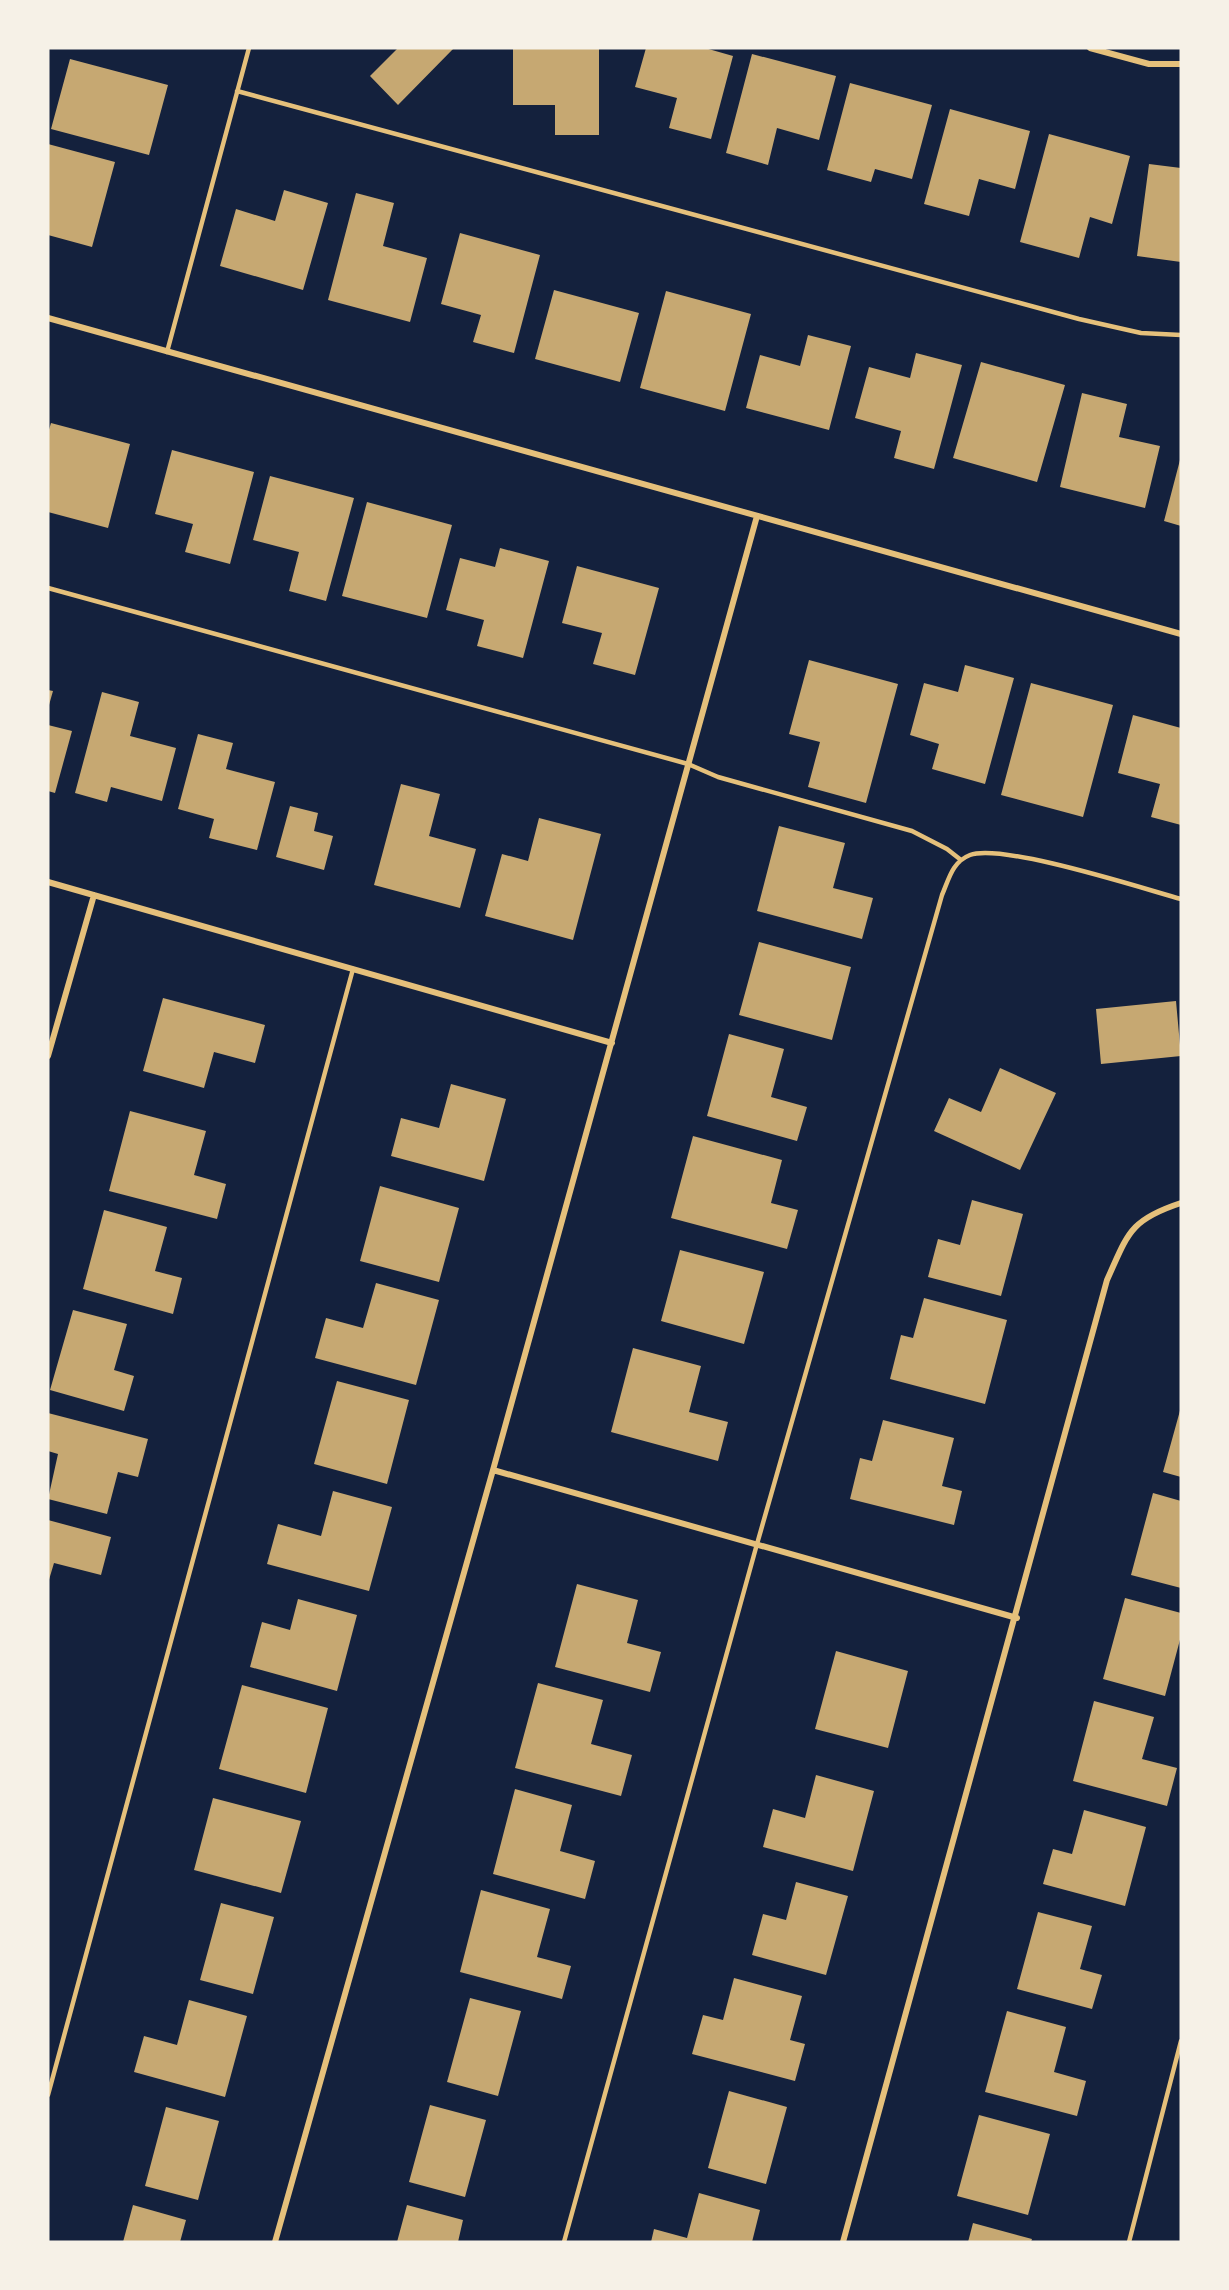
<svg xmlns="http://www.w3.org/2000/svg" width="1229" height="2290" font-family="Montserrat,sans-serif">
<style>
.building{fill:#c6a872}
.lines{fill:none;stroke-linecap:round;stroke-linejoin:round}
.service{stroke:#e5c07b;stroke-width:4.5}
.minor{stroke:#e5c07b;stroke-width:6}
</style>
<rect width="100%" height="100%" fill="#14213d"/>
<!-- building -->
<path class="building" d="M 398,48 L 454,48 L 398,105 L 370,76 Z
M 513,48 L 599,48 L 599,135 L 555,135 L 555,105 L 513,105 Z
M 646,48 L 705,48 L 733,56 L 711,139 L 669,128 L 677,98 L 635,87 Z
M 752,54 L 836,76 L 819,140 L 777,128 L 768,165 L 726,153 Z
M 70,59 L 168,85 L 149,155 L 51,129 Z
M 850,83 L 932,105 L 912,179 L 875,169 L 871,182 L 827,170 Z
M 950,109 L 1030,131 L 1015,189 L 979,179 L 969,216 L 924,204 Z
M 1049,134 L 1130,156 L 1112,224 L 1090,217 L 1079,258 L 1020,242 Z
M 48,144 L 115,162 L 92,247 L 48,235 Z
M 1149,164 L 1181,168 L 1181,262 L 1137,256 Z
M 284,190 L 328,203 L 303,290 L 220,266 L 236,209 L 275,221 Z
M 356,193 L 394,203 L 383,246 L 427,258 L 410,322 L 328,300 Z
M 460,233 L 540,255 L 514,353 L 473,342 L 481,315 L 441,304 Z
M 554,290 L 639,313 L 620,382 L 535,359 Z
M 666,291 L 751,314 L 725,411 L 640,388 Z
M 808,335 L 851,346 L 829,430 L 746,408 L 760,355 L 800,366 Z
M 916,353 L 962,365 L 934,469 L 894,458 L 901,431 L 855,418 L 869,367 L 910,378 Z
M 981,362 L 1065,385 L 1037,482 L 953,458 Z
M 1082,393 L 1127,404 L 1119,437 L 1160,446 L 1145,508 L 1060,487 Z
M 51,423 L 130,444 L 108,528 L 48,512 L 48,433 Z
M 172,450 L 254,472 L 230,564 L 185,552 L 193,524 L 155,514 Z
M 1180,460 L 1181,460 L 1181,526 L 1164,521 Z
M 270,476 L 354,498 L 326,601 L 289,591 L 299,552 L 253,540 Z
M 367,502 L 452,525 L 427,618 L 342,596 Z
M 500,548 L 549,561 L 523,658 L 477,646 L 484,620 L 446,610 L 460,558 L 495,567 Z
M 577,566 L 659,588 L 635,675 L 593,664 L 602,633 L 562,623 Z
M 809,660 L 898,684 L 866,803 L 808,787 L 820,742 L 789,734 Z
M 965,665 L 1014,678 L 985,784 L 932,769 L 939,744 L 910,735 L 924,683 L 958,692 Z
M 1031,683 L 1113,705 L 1083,817 L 1001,795 Z
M 48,690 L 53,691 L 49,705 L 48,705 Z
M 102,692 L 139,702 L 130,736 L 176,748 L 162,801 L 111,787 L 107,802 L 75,793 Z
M 1133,715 L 1181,728 L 1181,825 L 1151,817 L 1160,784 L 1118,773 Z
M 48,725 L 72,731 L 55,793 L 48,791 Z
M 198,734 L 233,743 L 226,769 L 275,782 L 257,850 L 209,838 L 214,819 L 178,809 Z
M 401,784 L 440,794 L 429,836 L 476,849 L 460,908 L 374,885 Z
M 290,806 L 318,813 L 314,831 L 333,836 L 324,870 L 276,857 Z
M 539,818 L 601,834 L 573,940 L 485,916 L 502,854 L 528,861 Z
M 779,826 L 845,843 L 833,888 L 873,898 L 862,939 L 757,911 Z
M 759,942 L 851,967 L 832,1040 L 739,1015 Z
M 163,998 L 265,1025 L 255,1063 L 214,1052 L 204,1088 L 143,1071 Z
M 1176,1001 L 1181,1056 L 1101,1064 L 1096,1009 Z
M 729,1034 L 784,1049 L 771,1097 L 807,1107 L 797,1141 L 707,1116 Z
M 1000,1068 L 1056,1093 L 1020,1170 L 934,1131 L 949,1098 L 981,1112 Z
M 451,1084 L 506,1099 L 484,1181 L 391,1156 L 401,1118 L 439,1128 Z
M 130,1111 L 206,1131 L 194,1175 L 226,1184 L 217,1219 L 109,1191 Z
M 693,1136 L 782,1160 L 771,1203 L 798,1210 L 787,1249 L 671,1218 Z
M 380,1186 L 459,1208 L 439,1282 L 360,1261 Z
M 972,1200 L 1023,1214 L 1001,1296 L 928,1277 L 938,1239 L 960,1245 Z
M 104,1210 L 167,1227 L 155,1271 L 182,1278 L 173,1314 L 83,1289 Z
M 680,1250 L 764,1272 L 744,1344 L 661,1321 Z
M 376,1283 L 439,1300 L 416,1385 L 315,1358 L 326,1318 L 363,1328 Z
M 924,1298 L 1007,1320 L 985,1404 L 890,1379 L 901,1335 L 913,1338 Z
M 73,1310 L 127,1324 L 114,1370 L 134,1376 L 124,1411 L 50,1390 Z
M 633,1348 L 701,1366 L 689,1412 L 728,1422 L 718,1461 L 611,1432 Z
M 337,1381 L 409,1400 L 387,1484 L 314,1464 Z
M 1181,1407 L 1181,1477 L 1163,1472 Z
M 48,1413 L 148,1439 L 138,1477 L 118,1472 L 107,1514 L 48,1499 L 58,1454 L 48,1451 Z
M 883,1420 L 954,1438 L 942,1486 L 962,1491 L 954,1525 L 850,1499 L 860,1458 L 872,1461 Z
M 333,1491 L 392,1507 L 369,1591 L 267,1564 L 278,1524 L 321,1536 Z
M 1153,1493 L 1181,1501 L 1181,1588 L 1131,1575 Z
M 48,1520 L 111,1537 L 101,1575 L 54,1563 L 48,1583 Z
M 577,1584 L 638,1600 L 627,1643 L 661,1652 L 650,1692 L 555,1667 Z
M 1125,1598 L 1181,1613 L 1181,1636 L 1165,1696 L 1103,1679 Z
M 298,1599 L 357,1615 L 337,1691 L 250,1667 L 262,1622 L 290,1630 Z
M 836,1651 L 908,1671 L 888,1748 L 815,1729 Z
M 538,1683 L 603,1700 L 591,1744 L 632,1755 L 621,1796 L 515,1768 Z
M 242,1685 L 328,1708 L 306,1793 L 219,1769 Z
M 1094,1701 L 1154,1717 L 1142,1759 L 1177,1768 L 1167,1806 L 1073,1781 Z
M 816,1775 L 874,1791 L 853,1871 L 763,1847 L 773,1809 L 805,1818 Z
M 515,1789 L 572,1805 L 560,1851 L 595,1861 L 585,1899 L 493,1874 Z
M 213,1798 L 301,1821 L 281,1893 L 194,1870 Z
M 1084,1810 L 1146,1827 L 1125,1906 L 1043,1884 L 1053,1849 L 1072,1854 Z
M 796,1882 L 848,1896 L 826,1975 L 752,1955 L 763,1914 L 786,1920 Z
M 481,1890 L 550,1909 L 537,1957 L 571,1966 L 562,1999 L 460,1972 Z
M 221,1903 L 274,1917 L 253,1994 L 200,1980 Z
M 1038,1912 L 1092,1926 L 1080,1969 L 1102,1975 L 1092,2009 L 1017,1989 Z
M 734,1978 L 802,1996 L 790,2040 L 805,2044 L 795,2081 L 692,2054 L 703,2015 L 723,2020 Z
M 470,1998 L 521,2011 L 498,2096 L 447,2082 Z
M 189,2000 L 247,2016 L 225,2097 L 134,2072 L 144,2036 L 177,2045 Z
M 1007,2011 L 1066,2027 L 1054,2072 L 1086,2081 L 1077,2116 L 985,2092 Z
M 729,2091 L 787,2107 L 766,2184 L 708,2168 Z
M 430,2105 L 486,2120 L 465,2197 L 409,2182 Z
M 166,2107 L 219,2121 L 198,2200 L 145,2186 Z
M 979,2115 L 1050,2134 L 1028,2215 L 957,2196 Z
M 699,2193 L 760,2210 L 752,2242 L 651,2242 L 654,2229 L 687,2238 Z
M 133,2205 L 186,2220 L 180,2242 L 123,2242 Z
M 407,2205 L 463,2220 L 458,2242 L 397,2242 Z
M 973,2223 L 1032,2239 L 1031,2242 L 968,2242 Z"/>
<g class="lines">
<!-- service -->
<path class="service" d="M 237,91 L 1079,319 L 1141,333 L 1181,335
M 167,352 L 249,48
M 48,588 L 688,764 L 718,777 L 912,831 L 947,849 L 961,860
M 48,2095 L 353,969
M 564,2242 L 757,1544 L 942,895 C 949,879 952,862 970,855 C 1002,843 1141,888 1181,899
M 1129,2242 L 1181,2041"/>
<!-- minor -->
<path class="minor" d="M 1090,48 L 1149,64 L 1181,64
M 48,318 L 1181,634
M 48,882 L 612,1043
M 48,1056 L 94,895
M 493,1470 L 1017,1618
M 275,2242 L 493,1470 L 757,516
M 843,2242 L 1107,1280 C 1128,1234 1129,1220 1181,1203"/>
</g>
<!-- border -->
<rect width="1229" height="2290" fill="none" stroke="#f6f1e7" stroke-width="99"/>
</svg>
